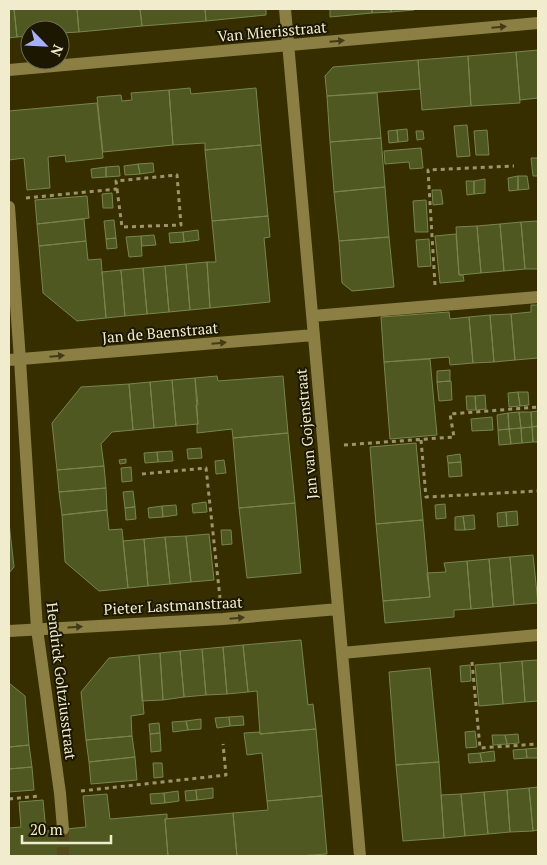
<svg xmlns="http://www.w3.org/2000/svg" width="547" height="865" font-family="'PT Serif',serif">
<style>
.building{fill:#4e5820;stroke:#79854c}
.lines{fill:none;stroke-linecap:round;stroke-linejoin:round}
.pedestrian-tunnel{stroke:#534a1f;stroke-width:12;stroke-dasharray:12 6;stroke-linecap:butt}
.path{stroke:#9b946f;stroke-width:3;stroke-dasharray:4 4;stroke-linecap:butt}
.pedestrian{stroke:#8b7f44;stroke-width:12}
.minor{stroke:#8b7f44;stroke-width:12}
.oneway{fill:#423b18}
.labels{text-anchor:middle;dominant-baseline:central;stroke-width:4;stroke-linejoin:round;paint-order:stroke}
.street-label{font-size:15px;fill:#f1ecce;stroke:#1b1701}
</style>
<rect width="100%" height="100%" fill="#372e00"/>
<!-- building -->
<path class="building" d="M 9,9 L 14,9 L 17,37 L 9,38 Z
M 14,9 L 77,9 L 79,32 L 60,33 L 60,30 L 30,30 L 30,36 L 17,37 Z
M 77,9 L 140,9 L 142,26 L 79,32 Z
M 140,9 L 205,9 L 206,21 L 142,26 Z
M 205,9 L 266,9 L 266,15 L 206,21 Z
M 330,9 L 372,9 L 372,13 L 330,17 Z
M 372,9 L 391,9 L 391,12 L 372,13 Z
M 391,9 L 414,9 L 414,10 L 391,12 Z
M 538,50 L 538,98 L 520,100 L 516,52 Z
M 516,52 L 520,103 L 471,106 L 468,56 Z
M 468,56 L 471,106 L 422,110 L 418,60 Z
M 418,60 L 420,89 L 327,96 L 325,76 L 333,67 Z
M 190,88 L 191,94 L 256,88 L 261,145 L 205,150 L 205,143 L 173,145 L 169,90 Z
M 169,90 L 173,145 L 103,152 L 97,97 L 121,95 L 122,101 L 132,100 L 131,93 Z
M 377,93 L 381,138 L 330,142 L 327,96 Z
M 97,103 L 103,158 L 66,162 L 65,155 L 48,157 L 50,188 L 27,190 L 24,158 L 9,160 L 9,111 Z
M 467,125 L 470,156 L 457,157 L 454,126 Z
M 407,129 L 408,141 L 398,142 L 397,130 Z
M 397,130 L 398,142 L 389,143 L 388,131 Z
M 487,130 L 489,155 L 476,155 L 474,131 Z
M 416,131 L 423,131 L 424,139 L 417,140 Z
M 381,138 L 385,187 L 334,192 L 330,142 Z
M 261,145 L 268,216 L 212,221 L 205,150 Z
M 421,148 L 423,168 L 410,169 L 409,162 L 385,164 L 384,151 Z
M 531,158 L 538,158 L 538,176 L 533,176 Z
M 153,163 L 154,172 L 140,174 L 138,164 Z
M 138,164 L 140,174 L 125,175 L 124,166 Z
M 119,166 L 120,176 L 106,177 L 106,167 Z
M 106,167 L 106,177 L 92,178 L 91,169 Z
M 518,176 L 518,190 L 509,191 L 508,178 Z
M 518,176 L 527,176 L 529,189 L 518,190 Z
M 485,179 L 485,193 L 474,194 L 474,181 Z
M 466,181 L 474,181 L 474,194 L 467,195 Z
M 385,187 L 389,237 L 339,241 L 334,192 Z
M 432,190 L 441,190 L 443,204 L 433,205 Z
M 112,193 L 113,208 L 103,208 L 102,194 Z
M 87,196 L 89,218 L 37,224 L 35,200 Z
M 426,200 L 428,232 L 415,232 L 413,201 Z
M 268,216 L 270,237 L 264,238 L 270,302 L 210,308 L 207,262 L 216,262 L 212,221 Z
M 84,219 L 86,241 L 39,246 L 37,224 Z
M 114,220 L 116,238 L 106,239 L 104,221 Z
M 538,221 L 538,269 L 525,269 L 521,222 Z
M 521,222 L 525,269 L 504,271 L 500,224 Z
M 500,224 L 504,271 L 481,273 L 477,226 Z
M 477,226 L 481,273 L 459,275 L 456,227 Z
M 198,230 L 199,240 L 184,242 L 183,232 Z
M 183,232 L 184,242 L 170,243 L 169,233 Z
M 456,234 L 459,275 L 463,275 L 464,281 L 440,283 L 435,236 Z
M 154,235 L 156,245 L 142,246 L 141,236 Z
M 141,236 L 142,256 L 129,257 L 126,237 Z
M 389,237 L 394,287 L 352,291 L 342,283 L 339,241 Z
M 116,238 L 117,248 L 107,249 L 106,239 Z
M 429,239 L 431,266 L 418,267 L 416,240 Z
M 86,241 L 88,260 L 101,259 L 106,318 L 77,321 L 43,293 L 39,246 Z
M 207,262 L 210,308 L 190,310 L 186,264 Z
M 186,264 L 190,310 L 169,312 L 165,266 Z
M 165,266 L 169,312 L 147,314 L 143,268 Z
M 143,268 L 147,314 L 125,316 L 121,270 Z
M 121,270 L 125,316 L 106,318 L 102,272 Z
M 531,305 L 538,305 L 538,358 L 515,360 L 511,314 L 531,312 Z
M 449,312 L 450,319 L 469,317 L 473,363 L 450,365 L 449,357 L 384,362 L 381,317 Z
M 511,314 L 515,360 L 494,362 L 490,315 Z
M 490,315 L 494,362 L 473,363 L 469,317 Z
M 430,359 L 437,435 L 390,439 L 384,362 Z
M 450,370 L 450,381 L 437,382 L 437,371 Z
M 217,376 L 218,381 L 283,376 L 288,433 L 233,438 L 232,429 L 197,433 L 197,424 L 198,424 L 196,405 L 198,405 L 195,378 Z
M 195,378 L 198,424 L 176,426 L 172,380 Z
M 172,380 L 176,426 L 154,428 L 150,382 Z
M 451,381 L 452,400 L 439,401 L 437,382 Z
M 150,382 L 154,428 L 133,430 L 129,384 Z
M 129,384 L 133,430 L 112,432 L 101,444 L 104,466 L 57,470 L 52,423 L 81,387 Z
M 518,392 L 528,392 L 529,405 L 520,406 Z
M 518,392 L 520,406 L 509,407 L 508,393 Z
M 485,395 L 486,409 L 476,410 L 475,396 Z
M 466,396 L 475,396 L 476,410 L 467,410 Z
M 538,411 L 538,426 L 532,427 L 531,412 Z
M 519,412 L 531,412 L 532,427 L 521,428 Z
M 519,412 L 521,428 L 509,429 L 508,413 Z
M 508,413 L 509,429 L 498,430 L 497,415 Z
M 492,417 L 493,430 L 472,431 L 471,419 Z
M 538,426 L 538,442 L 533,442 L 532,427 Z
M 532,427 L 533,442 L 522,443 L 521,428 Z
M 521,428 L 522,443 L 511,444 L 509,429 Z
M 509,429 L 511,444 L 499,445 L 498,430 Z
M 288,433 L 295,503 L 239,508 L 233,438 Z
M 416,443 L 423,520 L 376,524 L 370,447 Z
M 201,448 L 202,458 L 188,459 L 187,449 Z
M 172,451 L 173,461 L 158,462 L 157,452 Z
M 157,452 L 158,462 L 145,463 L 144,453 Z
M 460,454 L 461,462 L 448,463 L 447,456 Z
M 126,459 L 126,463 L 120,464 L 119,460 Z
M 224,460 L 226,473 L 216,474 L 215,461 Z
M 461,462 L 462,476 L 449,477 L 448,463 Z
M 104,466 L 106,488 L 59,492 L 57,470 Z
M 131,467 L 132,481 L 122,482 L 121,468 Z
M 106,488 L 107,510 L 62,515 L 59,492 Z
M 133,491 L 135,507 L 125,508 L 123,492 Z
M 206,502 L 207,512 L 193,513 L 192,504 Z
M 295,503 L 301,573 L 247,578 L 239,508 Z
M 445,504 L 446,518 L 436,519 L 435,505 Z
M 176,505 L 177,515 L 163,517 L 162,506 Z
M 162,506 L 163,517 L 149,518 L 148,508 Z
M 135,507 L 136,519 L 126,520 L 125,508 Z
M 107,510 L 109,530 L 122,529 L 128,588 L 99,591 L 65,562 L 62,515 Z
M 517,511 L 518,525 L 507,526 L 506,512 Z
M 506,512 L 507,526 L 498,527 L 497,513 Z
M 474,515 L 475,529 L 465,530 L 463,516 Z
M 463,516 L 465,530 L 455,530 L 455,517 Z
M 423,520 L 430,597 L 383,601 L 376,524 Z
M 9,523 L 14,567 L 9,573 Z
M 221,530 L 231,530 L 232,544 L 222,545 Z
M 209,534 L 214,580 L 191,582 L 186,536 Z
M 186,536 L 191,582 L 170,584 L 165,537 Z
M 165,537 L 170,584 L 148,586 L 144,539 Z
M 144,539 L 148,586 L 128,588 L 123,541 Z
M 533,555 L 538,603 L 514,605 L 510,557 Z
M 510,557 L 514,605 L 493,607 L 489,559 Z
M 489,559 L 493,607 L 471,609 L 467,561 Z
M 467,561 L 471,609 L 454,610 L 454,617 L 385,623 L 383,601 L 430,597 L 427,573 L 446,572 L 444,563 Z
M 301,640 L 308,705 L 313,704 L 316,729 L 260,734 L 257,691 L 248,692 L 243,645 Z
M 243,645 L 248,692 L 227,694 L 223,647 Z
M 223,647 L 227,694 L 206,695 L 202,649 Z
M 202,649 L 206,695 L 184,697 L 180,651 Z
M 180,651 L 184,697 L 163,700 L 160,653 Z
M 160,653 L 163,700 L 142,701 L 139,655 Z
M 139,655 L 144,714 L 131,716 L 132,736 L 86,740 L 81,692 L 109,658 Z
M 538,660 L 538,701 L 525,702 L 522,661 Z
M 522,661 L 525,702 L 503,704 L 500,663 Z
M 500,663 L 503,704 L 479,706 L 475,665 Z
M 470,665 L 471,681 L 461,682 L 460,666 Z
M 430,668 L 439,762 L 396,765 L 389,672 Z
M 9,683 L 25,696 L 29,745 L 9,747 Z
M 243,716 L 244,725 L 230,726 L 229,717 Z
M 229,717 L 230,726 L 217,728 L 215,718 Z
M 201,719 L 201,729 L 188,730 L 186,721 Z
M 186,721 L 188,730 L 173,732 L 172,722 Z
M 159,723 L 160,733 L 150,734 L 149,724 Z
M 316,729 L 322,796 L 267,801 L 262,753 L 247,755 L 244,733 L 260,732 L 260,734 Z
M 475,731 L 477,747 L 466,748 L 465,732 Z
M 160,733 L 161,751 L 151,752 L 150,734 Z
M 518,734 L 519,743 L 507,744 L 505,735 Z
M 492,735 L 505,735 L 507,744 L 493,745 Z
M 132,736 L 135,757 L 89,762 L 86,740 Z
M 29,745 L 32,767 L 9,769 L 9,747 Z
M 538,748 L 538,758 L 527,758 L 526,749 Z
M 526,749 L 527,758 L 514,759 L 513,750 Z
M 494,751 L 495,761 L 482,762 L 480,753 Z
M 480,753 L 482,762 L 469,763 L 468,754 Z
M 135,757 L 137,780 L 91,784 L 89,762 Z
M 439,762 L 444,838 L 403,841 L 396,765 Z
M 153,763 L 162,763 L 163,777 L 154,778 Z
M 32,767 L 34,790 L 9,792 L 9,769 Z
M 538,787 L 538,830 L 533,831 L 529,788 Z
M 213,788 L 213,798 L 197,800 L 196,790 Z
M 529,788 L 533,831 L 510,832 L 507,790 Z
M 196,790 L 197,800 L 186,801 L 185,791 Z
M 507,790 L 510,832 L 488,834 L 484,792 Z
M 178,791 L 179,801 L 165,803 L 164,793 Z
M 484,792 L 488,834 L 465,836 L 461,794 Z
M 164,793 L 165,803 L 151,804 L 150,794 Z
M 107,794 L 110,819 L 167,814 L 167,819 L 165,819 L 168,856 L 9,856 L 9,828 L 21,827 L 19,802 L 43,800 L 46,831 L 86,827 L 83,796 Z
M 461,794 L 465,836 L 444,838 L 441,795 Z
M 322,796 L 327,854 L 297,856 L 237,856 L 233,813 L 268,810 L 267,801 Z
M 233,813 L 237,856 L 168,856 L 165,819 Z"/>
<g class="lines">
<!-- pedestrian-tunnel -->
<path class="pedestrian-tunnel" d="M 63,829 L 63,856"/>
<!-- path -->
<path class="path" d="M 26,198 L 117,189 L 116,181 L 177,175 L 181,225 L 122,227 L 117,189
M 435,285 L 428,170 L 514,166
M 421,440 L 426,497 L 538,491
M 344,445 L 454,437 L 450,414 L 538,407
M 142,474 L 206,468 L 220,598
M 472,662 L 480,748 L 538,744
M 81,791 L 226,775 L 223,744
M 9,799 L 40,796"/>
<!-- pedestrian -->
<path class="pedestrian" d="M 9,207 L 20,360 L 37,629 L 60,793 L 63,829"/>
<!-- minor -->
<path class="minor" d="M 285,9 L 360,856
M 9,70 L 538,23
M 313,316 L 538,297
M 9,360 L 314,335
M 9,631 L 223,619 L 338,609
M 342,653 L 538,635"/>
</g>
<!-- one-way arrows -->
<defs><path id="oneway-solid" d="M-6-.8H1V-3.2L6.5 0L1 3.2V.8H-6Z" transform="scale(1.25)"/></defs>
<g class="oneway">
<use href="#oneway-solid" transform="translate(499 27) rotate(-5)"/>
<use href="#oneway-solid" transform="translate(337 41) rotate(-5)"/>
<use href="#oneway-solid" transform="translate(219 343) rotate(-5)"/>
<use href="#oneway-solid" transform="translate(57 356) rotate(-5)"/>
<use href="#oneway-solid" transform="translate(237 618) rotate(-5)"/>
<use href="#oneway-solid" transform="translate(75 627) rotate(-3)"/>
</g>
<g class="labels">
<!-- street labels -->
<g class="street-label">
<text transform="translate(272 31) rotate(-5)">Van Mierisstraat</text>
<text transform="translate(160 332) rotate(-5)">Jan de Baenstraat</text>
<text transform="translate(306 434) rotate(-95)">Jan van Gojenstraat</text>
<text transform="translate(173 605) rotate(-3)">Pieter Lastmanstraat</text>
<text transform="translate(62 681) rotate(83)">Hendrick Goltziusstraat</text>
</g>
</g>
<!-- border -->
<rect width="547" height="865" fill="none" stroke="#f1ecce" stroke-width="20"/>
<!-- north arrow -->
<g transform="translate(45 45) rotate(114)"><circle r="24" fill="#1b1701" stroke="#716c53"/>
<path d="M0-4L9 19L0 12L-9 19Z" fill="#a8b0fc"/>
<text y="-8" font-size="14" font-weight="bold" text-anchor="middle" fill="#f1ecce">N</text>
</g>
<!-- scale -->
<path d="M22 835v8h89v-8" fill="none" stroke="#f1ecce" stroke-width="2.5"/>
<text x="30" y="835" font-size="15" fill="#f1ecce" stroke="#1b1701" stroke-width="4" paint-order="stroke">20 m</text>
</svg>
